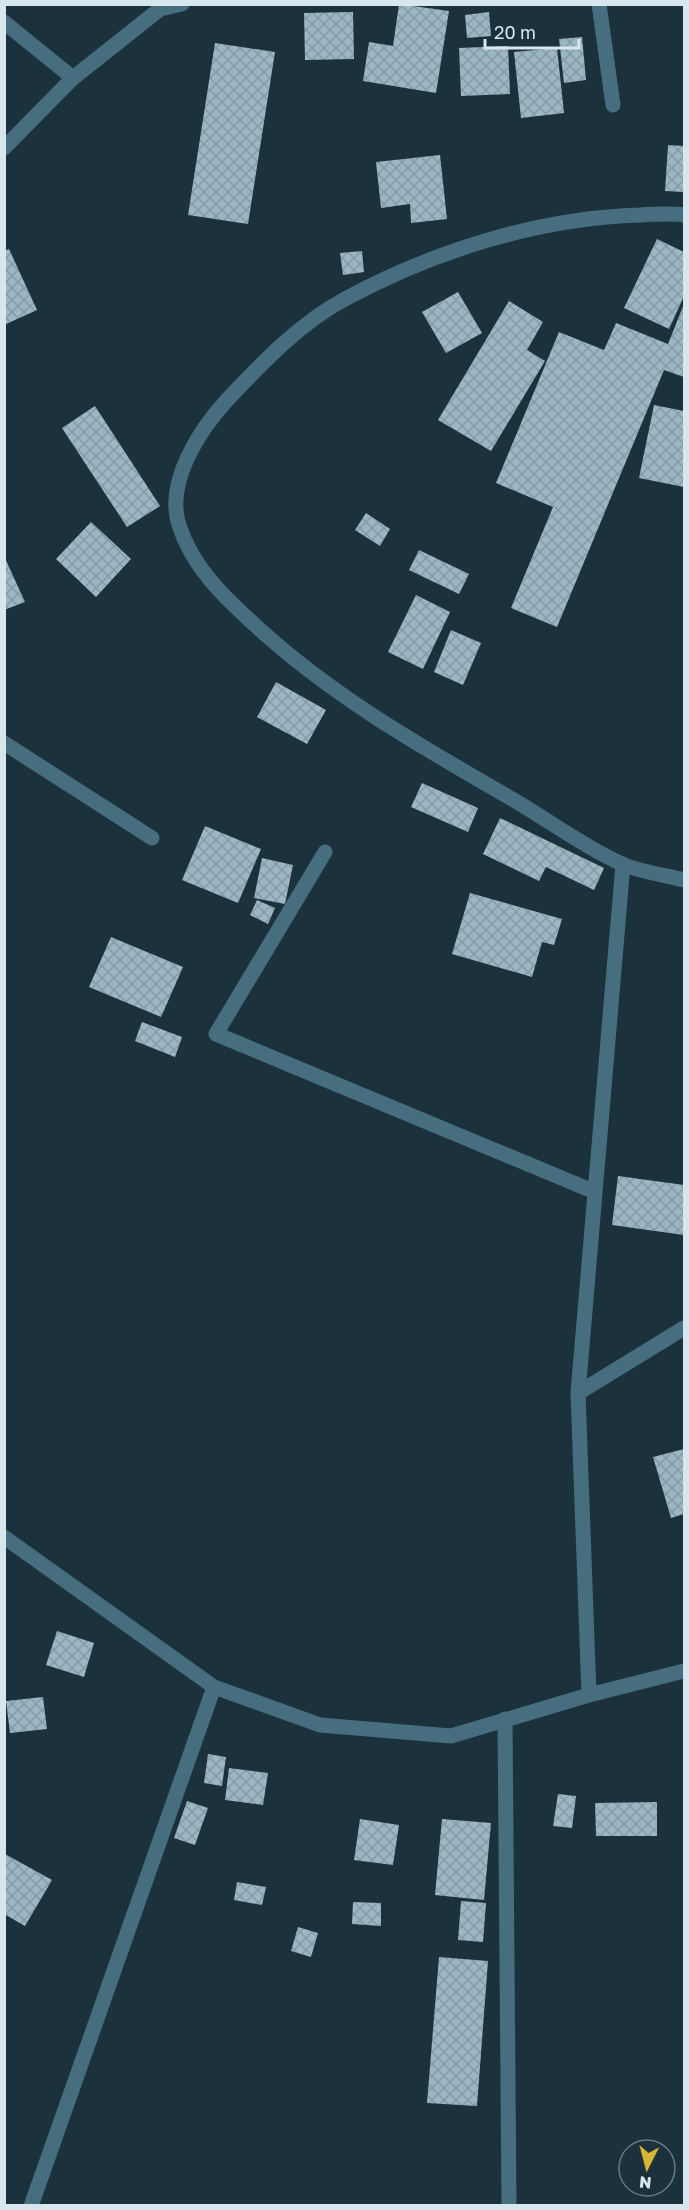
<svg xmlns="http://www.w3.org/2000/svg" width="689" height="2210" font-family="'Golos Text',sans-serif">
<style>
.building{fill:url(#building-cross-hatch)}
.lines{fill:none;stroke-linecap:round;stroke-linejoin:round}
.minor{stroke:#476e7f;stroke-width:15}
</style>
<defs>
<pattern id="building-cross-hatch" width="8" height="8" patternUnits="userSpaceOnUse" patternTransform="scale(1.5)"><rect width="8" height="8" fill="#9cb7c4"/><path d="M0 0l8 8M0 8l8-8" fill="none" stroke="#859aa5"/></pattern>
</defs>
<rect width="100%" height="100%" fill="#1b323d"/>
<!-- building -->
<path class="building" d="M 399,4 L 449,11 L 436,93 L 363,81 L 369,42 L 393,46 Z
M 353,12 L 354,59 L 305,60 L 304,13 Z
M 489,12 L 491,36 L 467,38 L 465,15 Z
M 582,37 L 586,80 L 564,83 L 559,39 Z
M 215,43 L 275,52 L 248,224 L 188,215 Z
M 508,46 L 510,94 L 461,96 L 459,48 Z
M 557,48 L 564,113 L 521,118 L 514,52 Z
M 668,145 L 684,146 L 684,192 L 665,191 Z
M 440,155 L 447,219 L 411,223 L 410,204 L 381,208 L 376,162 Z
M 657,239 L 684,252 L 684,296 L 669,329 L 624,308 Z
M 9,249 L 37,310 L 4,325 L 4,251 Z
M 362,251 L 364,272 L 343,275 L 340,253 Z
M 458,292 L 482,333 L 446,353 L 422,312 Z
M 509,301 L 543,322 L 527,350 L 545,361 L 491,451 L 438,420 Z
M 684,304 L 684,377 L 664,370 L 557,627 L 511,608 L 553,507 L 496,483 L 559,332 L 604,350 L 616,323 L 668,344 Z
M 654,405 L 684,411 L 684,487 L 639,478 Z
M 95,406 L 160,506 L 127,527 L 62,428 Z
M 366,513 L 390,529 L 380,546 L 355,530 Z
M 91,522 L 131,559 L 96,597 L 56,559 Z
M 419,550 L 469,574 L 459,594 L 409,570 Z
M 4,556 L 25,602 L 4,610 Z
M 416,595 L 450,612 L 423,669 L 388,652 Z
M 451,630 L 481,643 L 463,685 L 434,672 Z
M 276,682 L 326,710 L 307,744 L 257,717 Z
M 422,783 L 478,808 L 468,832 L 411,807 Z
M 500,818 L 604,868 L 594,890 L 546,867 L 539,881 L 483,854 Z
M 205,826 L 261,849 L 238,903 L 182,880 Z
M 262,858 L 293,865 L 285,904 L 254,898 Z
M 470,893 L 562,919 L 554,945 L 542,942 L 532,977 L 452,954 Z
M 257,900 L 275,908 L 268,924 L 250,915 Z
M 111,937 L 183,967 L 161,1017 L 89,987 Z
M 142,1022 L 182,1037 L 175,1057 L 135,1041 Z
M 618,1176 L 684,1185 L 684,1235 L 612,1225 Z
M 684,1449 L 684,1514 L 671,1518 L 653,1457 Z
M 57,1631 L 94,1643 L 84,1677 L 46,1665 Z
M 43,1697 L 47,1729 L 10,1733 L 6,1701 Z
M 208,1754 L 226,1757 L 222,1786 L 204,1783 Z
M 229,1768 L 268,1773 L 263,1805 L 225,1800 Z
M 558,1794 L 576,1796 L 572,1828 L 553,1826 Z
M 187,1801 L 208,1808 L 195,1845 L 174,1838 Z
M 657,1802 L 657,1836 L 596,1836 L 595,1803 Z
M 360,1819 L 399,1825 L 393,1865 L 354,1860 Z
M 442,1819 L 491,1823 L 484,1900 L 435,1895 Z
M 5,1854 L 52,1880 L 25,1926 L 4,1914 Z
M 237,1882 L 266,1887 L 262,1905 L 234,1900 Z
M 461,1901 L 486,1903 L 483,1942 L 458,1940 Z
M 353,1902 L 381,1903 L 381,1926 L 352,1924 Z
M 298,1927 L 318,1933 L 311,1957 L 291,1951 Z
M 439,1957 L 488,1961 L 477,2106 L 427,2103 Z"/>
<g class="lines">
<!-- minor -->
<path class="minor" d="M 599,4 L 613,105
M 4,22 L 73,78
M 4,148 L 73,78 L 160,9 L 182,4
M 684,215 C 670,213 655,214 640,215 C 538,218 434,251 345,299 C 300,323 263,362 228,399 C 200,429 165,482 179,525 C 192,567 225,598 256,626 C 334,698 426,749 517,802 C 551,822 586,848 622,864 C 641,872 664,875 684,880
M 4,743 L 152,838
M 325,852 L 216,1034 L 595,1192
M 578,1393 L 684,1328
M 4,1537 L 214,1687 L 320,1725 L 451,1736 L 589,1695 L 684,1671
M 589,1695 L 578,1393 L 623,864
M 505,1719 L 509,2206
M 31,2206 L 214,1687"/>
</g>
<!-- border -->
<rect width="689" height="2210" fill="none" stroke="#d8e6ed" stroke-width="12"/>
<!-- north arrow -->
<g transform="translate(647 2168) rotate(186)"><circle r="28" fill="#1b323d" stroke="#677a83" stroke-width="1.5"/>
<path d="M0-4.5L10 22L0 15L-10 22Z" fill="#d6b534"/>
<text y="-9" font-size="16" font-weight="bold" text-anchor="middle" fill="#d8e6ed">N</text>
</g>
<!-- scale -->
<path d="M485 39v9h94v-9" fill="none" stroke="#d8e6ed" stroke-width="3"/>
<text x="494" y="39" font-size="18" fill="#d8e6ed" stroke="#1b323d" stroke-width="4.5" paint-order="stroke">20 m</text>
</svg>
